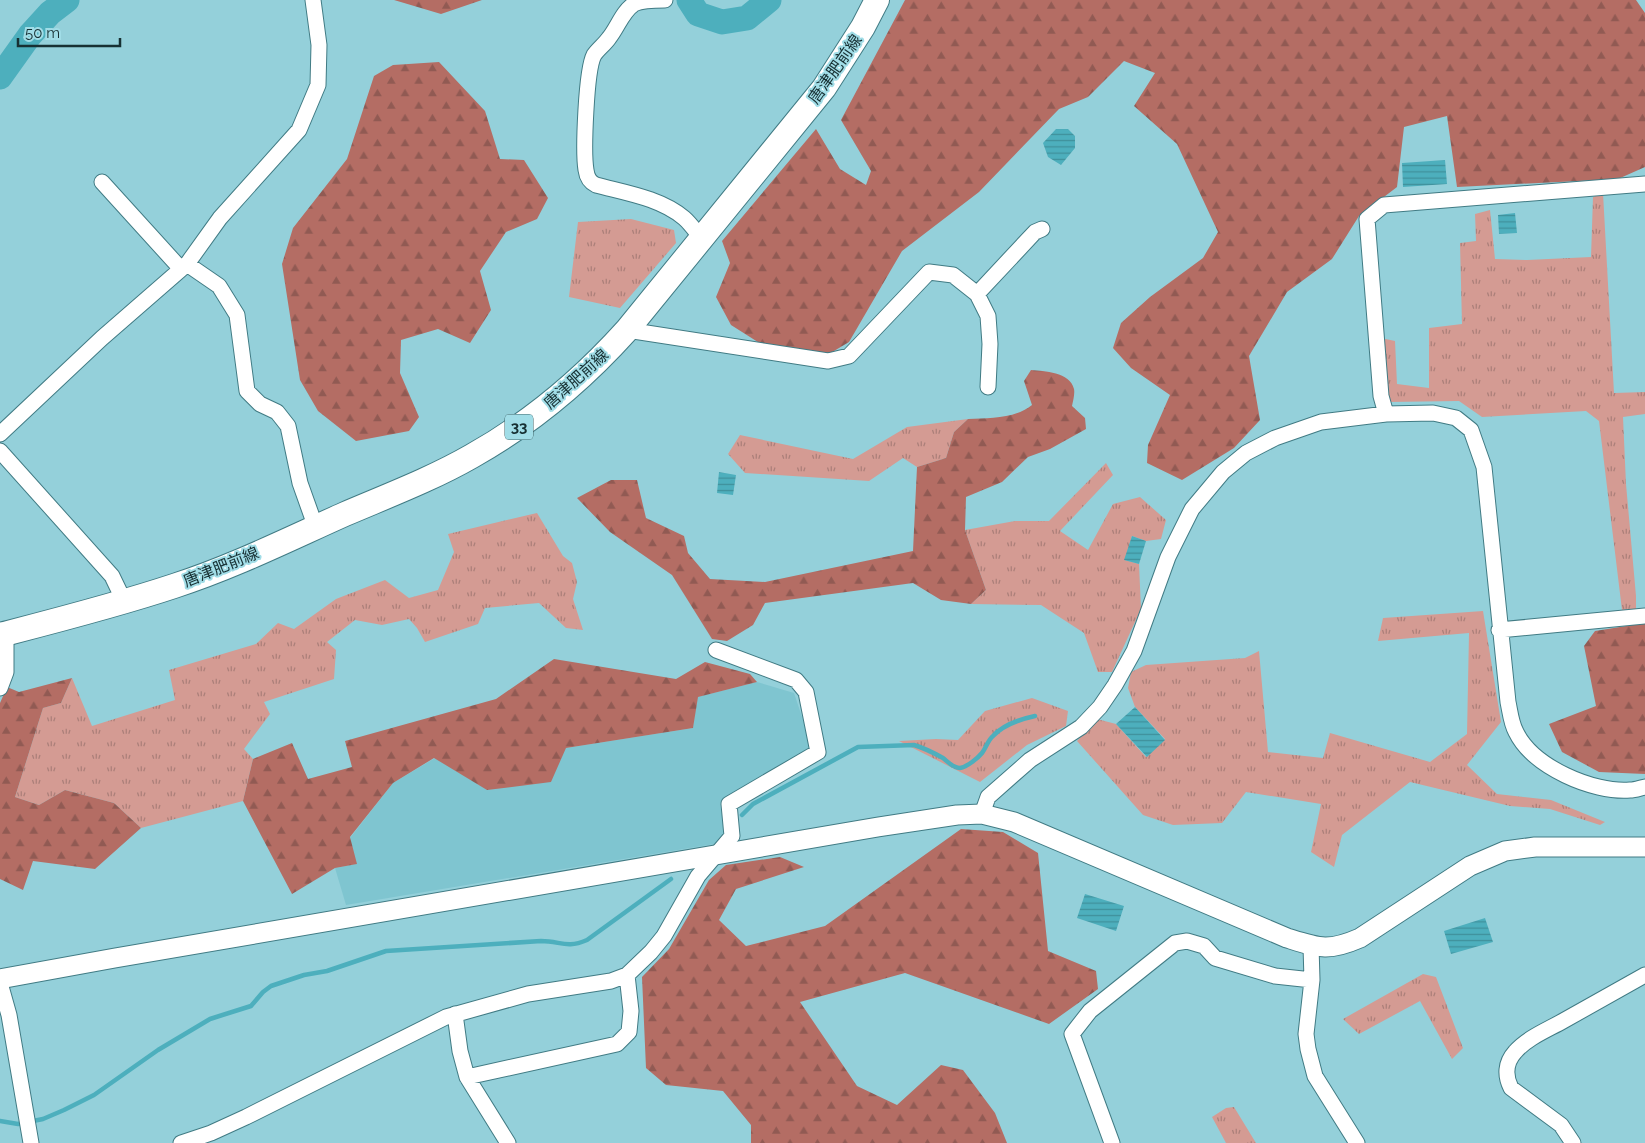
<svg xmlns="http://www.w3.org/2000/svg" width="1645" height="1143" font-family="Raleway,'Noto Sans JP',sans-serif">
<style>
.built{fill:#7fc5d0}
.grass{fill:url(#grass-tufts)}
.forest{fill:url(#forest-firs)}
.water{fill:url(#water-rules)}
.lines{fill:none;stroke-linecap:round;stroke-linejoin:round}
.stream{stroke:#4dafbd;stroke-width:4.5}
.river{stroke:#4dafbd;stroke-width:25}
.minor-casing{stroke:#417b84;stroke-width:17}
.tertiary-casing{stroke:#417b84;stroke-width:21}
.primary-casing{stroke:#417b84;stroke-width:26}
.minor{stroke:#fff;stroke-width:15}
.tertiary{stroke:#fff;stroke-width:19}
.primary{stroke:#fff;stroke-width:24}
.labels{text-anchor:middle;dominant-baseline:central;stroke-width:4;stroke-linejoin:round;paint-order:stroke}
.shield{fill:#a1dde7;stroke:#406469;stroke-width:1}
.shield-label{font-size:15px;font-weight:bold;fill:#173033}
.street-label{font-size:16px;fill:#173033;stroke:#a1dde7}
</style>
<defs>
<pattern id="grass-tufts" width="24" height="20" patternUnits="userSpaceOnUse" patternTransform="scale(1.25)"><rect width="24" height="20" fill="#d49b93"/><path d="M3 7l-1-3M5 7V3M7 7l1-3M15 17l-1-3M17 17v-4M19 17l1-3" fill="none" stroke="#ab7f79"/></pattern>
<pattern id="forest-firs" width="22" height="20" patternUnits="userSpaceOnUse" patternTransform="scale(1.25)"><rect width="22" height="20" fill="#b46d64"/><path d="M5 1l3.5 6h-7zM16 11l3.5 6h-7z" fill="#915a53"/></pattern>
<pattern id="water-rules" width="6" height="5" patternUnits="userSpaceOnUse" patternTransform="scale(1.25)"><rect width="6" height="5" fill="#4dafbd"/><path d="M0 2.5h6" fill="none" stroke="#3f8f9a"/></pattern>
</defs>
<rect width="100%" height="100%" fill="#94d0da"/>
<!-- built -->
<path class="built" d="M 757,682 L 794,693 L 810,741 L 807,755 L 720,803 L 726,842 L 346,905 L 335,868 L 356,864 L 350,838 L 393,783 L 435,758 L 487,789 L 566,748 L 693,728 L 697,697 Z"/>
<!-- grass -->
<path class="grass" d="M 1603,193 L 1614,393 L 1645,392 L 1645,414 L 1623,417 L 1626,484 L 1636,596 L 1636,609 L 1622,610 L 1599,421 L 1586,411 L 1482,417 L 1459,401 L 1388,402 L 1381,338 L 1395,341 L 1397,384 L 1429,388 L 1429,328 L 1462,324 L 1460,243 L 1476,241 L 1475,214 L 1490,210 L 1495,259 L 1527,260 L 1591,257 L 1593,197 Z
M 631,219 L 674,230 L 676,243 L 620,308 L 569,297 L 578,222 Z
M 968,419 L 954,432 L 946,458 L 917,467 L 903,458 L 869,481 L 745,473 L 728,454 L 740,435 L 853,459 L 907,427 Z
M 1106,463 L 1113,475 L 1060,531 L 1088,550 L 1113,504 L 1140,497 L 1166,520 L 1161,539 L 1146,541 L 1132,536 L 1125,560 L 1139,564 L 1141,609 L 1112,672 L 1098,672 L 1084,633 L 1041,605 L 971,604 L 986,590 L 965,530 L 1015,521 L 1049,521 Z
M 537,513 L 563,556 L 572,563 L 577,582 L 573,599 L 583,630 L 566,628 L 539,603 L 485,608 L 478,624 L 425,642 L 417,628 L 409,619 L 382,625 L 355,620 L 327,642 L 336,650 L 334,679 L 264,702 L 270,714 L 244,749 L 253,759 L 243,801 L 141,828 L 114,803 L 65,790 L 39,805 L 15,797 L 43,708 L 61,703 L 72,678 L 92,726 L 175,700 L 169,670 L 256,644 L 278,623 L 294,629 L 336,599 L 385,580 L 409,598 L 438,590 L 454,552 L 448,534 Z
M 1483,611 L 1501,722 L 1467,765 L 1497,794 L 1551,800 L 1605,822 L 1600,825 L 1550,809 L 1510,806 L 1410,782 L 1342,835 L 1334,867 L 1311,852 L 1321,804 L 1246,792 L 1222,823 L 1173,825 L 1143,815 L 1077,741 L 1097,719 L 1116,724 L 1146,757 L 1165,739 L 1135,707 L 1128,688 L 1131,672 L 1146,665 L 1245,658 L 1259,651 L 1268,752 L 1323,758 L 1330,733 L 1430,762 L 1467,734 L 1469,633 L 1378,641 L 1383,618 Z
M 1032,698 L 1068,711 L 1066,726 L 1027,745 L 980,782 L 899,741 L 936,739 L 958,740 L 985,711 Z
M 1423,974 L 1436,977 L 1463,1048 L 1452,1059 L 1420,1001 L 1359,1034 L 1343,1019 Z
M 1234,1107 L 1256,1143 L 1226,1143 L 1212,1117 L 1226,1108 Z"/>
<!-- forest -->
<path class="forest" d="M 394,0 L 482,0 L 441,14 Z
M 905,0 L 1636,0 L 1645,13 L 1645,167 L 1618,179 L 1457,187 L 1447,116 L 1404,127 L 1397,187 L 1359,216 L 1332,259 L 1287,292 L 1249,356 L 1260,420 L 1234,448 L 1182,480 L 1147,463 L 1148,445 L 1170,395 L 1131,368 L 1113,348 L 1121,323 L 1150,297 L 1203,258 L 1218,232 L 1177,144 L 1134,106 L 1155,73 L 1124,61 L 1088,97 L 1059,109 L 979,192 L 902,251 L 849,342 L 829,354 L 761,344 L 731,325 L 716,297 L 730,263 L 722,241 L 816,129 L 840,169 L 866,185 L 871,171 L 841,120 Z
M 439,62 L 485,111 L 500,159 L 524,160 L 548,198 L 537,219 L 506,232 L 480,271 L 491,310 L 470,343 L 438,329 L 401,340 L 400,373 L 419,417 L 409,431 L 356,441 L 318,411 L 300,380 L 282,264 L 293,228 L 347,159 L 374,76 L 393,65 Z
M 1031,370 C 1044,371 1070,372 1074,389 C 1075,394 1073,401 1072,406 L 1085,418 L 1086,429 L 1050,449 L 1028,457 L 1002,482 L 966,497 L 965,530 L 986,590 L 971,604 L 941,600 L 913,583 L 765,603 L 753,625 L 727,641 L 712,639 L 672,575 L 610,532 L 577,498 L 611,480 L 637,480 L 646,518 L 684,536 L 688,553 L 710,579 L 765,582 L 913,551 L 917,467 L 946,458 L 954,432 L 968,419 C 990,418 1014,419 1032,405 L 1024,381 Z
M 1645,623 L 1645,774 L 1599,772 L 1562,752 L 1549,724 L 1596,706 L 1584,646 L 1595,631 Z
M 554,659 L 676,679 L 705,662 L 750,674 L 757,682 L 698,697 L 693,728 L 566,748 L 551,782 L 487,790 L 434,758 L 393,783 L 350,837 L 357,864 L 335,868 L 292,894 L 243,801 L 253,759 L 292,743 L 308,779 L 352,767 L 345,741 L 496,699 Z
M 72,678 L 61,703 L 43,708 L 15,797 L 39,805 L 65,790 L 114,803 L 141,828 L 95,869 L 33,861 L 23,890 L 0,879 L 0,703 L 7,687 L 19,692 Z
M 961,829 L 1003,832 L 1038,853 L 1048,951 L 1096,971 L 1098,989 L 1049,1024 L 905,973 L 800,1002 L 857,1086 L 897,1105 L 941,1065 L 963,1070 L 995,1113 L 1007,1143 L 751,1143 L 751,1125 L 723,1091 L 666,1085 L 646,1068 L 642,977 L 669,949 L 709,880 L 726,865 L 780,857 L 804,867 L 736,889 L 719,920 L 746,946 L 825,926 Z"/>
<!-- water -->
<path class="water" d="M 1056,129 L 1068,129 L 1075,136 L 1075,148 L 1061,165 L 1048,157 L 1043,143 Z
M 1445,160 L 1447,184 L 1403,187 L 1402,163 Z
M 1515,213 L 1517,233 L 1499,234 L 1498,215 Z
M 719,472 L 736,475 L 733,495 L 717,493 Z
M 1132,536 L 1146,541 L 1139,564 L 1124,560 Z
M 1135,707 L 1165,740 L 1147,757 L 1116,724 Z
M 1085,894 L 1124,906 L 1116,931 L 1077,918 Z
M 1485,918 L 1493,942 L 1451,954 L 1444,931 Z"/>
<g class="lines">
<!-- stream -->
<path class="stream" d="M 742,815 L 753,804 L 858,747 L 914,745 C 924,748 934,753 943,758 C 948,762 953,768 960,768 C 967,767 978,758 982,753 C 986,748 988,740 993,736 C 1003,725 1021,719 1035,716
M 0,1121 L 18,1124 L 43,1119 L 64,1110 L 94,1095 L 158,1050 L 210,1019 L 251,1006 L 263,992 L 271,986 L 304,975 L 327,971 L 386,951 L 541,941 C 561,941 566,949 587,940 L 671,879"/>
<!-- river -->
<path class="river" d="M 689,0 L 698,14 L 722,22 L 747,18 L 769,0
M 0,77 L 30,35 L 50,13 L 67,0"/>
<!-- minor casing -->
<g class="minor-casing">
<path id="minor" d="M 665,0 C 656,0 642,0 634,4 C 622,12 618,27 609,38 C 605,44 598,49 594,55 C 586,70 583,152 586,170 C 587,178 590,182 596,185 C 626,193 660,198 684,218 C 691,224 696,232 702,239
M 102,182 L 181,269
M 187,264 L 219,286 L 237,315 L 247,391 L 260,404 L 277,412 L 288,426 L 300,483 L 316,528
M 977,294 L 1035,232 L 1042,229
M 627,330 L 828,361 L 849,356 L 929,272 L 953,275 L 977,294 L 988,316 L 990,344 L 988,387
M 1386,414 L 1381,396 L 1367,219 L 1384,205 L 1645,184
M 0,434 L 102,338 L 187,264 L 220,218 L 299,130 L 318,85 L 319,45 L 313,0
M 0,451 L 112,576 L 124,601
M 1499,630 L 1645,616
M 0,688 L 6,672 L 6,634
M 982,814 L 988,797 L 1030,760 L 1081,727 L 1100,707 L 1115,685 L 1134,651 L 1168,557 L 1192,509 L 1223,472 L 1246,453 L 1275,438 L 1321,422 L 1386,414 L 1433,413 L 1456,418 L 1471,430 L 1484,467 L 1508,702 C 1510,711 1511,723 1516,732 C 1533,767 1593,793 1630,790 C 1635,790 1640,788 1645,787
M 1311,946 L 1312,980 L 1306,1034 L 1308,1049 L 1315,1076 L 1357,1143
M 0,983 L 9,1015 L 31,1143
M 455,1014 L 460,1051 L 467,1077 L 508,1143
M 467,1077 L 617,1044 L 629,1032 L 631,1011 L 627,975
M 181,1143 L 211,1133 L 246,1117 L 446,1017 L 528,994 L 611,981 L 627,975 L 651,952 L 664,936 L 698,876 L 732,836 L 729,804 L 818,752 L 806,692 L 796,680 L 716,650
M 1112,1143 L 1072,1034 L 1090,1011 L 1175,943 L 1187,941 L 1204,946 L 1215,958 L 1275,976 L 1312,980
M 1573,1143 L 1561,1125 L 1511,1088 C 1505,1076 1505,1063 1515,1052 C 1527,1038 1547,1030 1563,1021 C 1591,1005 1618,990 1645,975"/>
</g>
<!-- tertiary casing -->
<g class="tertiary-casing">
<path id="tertiary" d="M 0,979 L 115,958 L 878,827 L 957,815 L 982,814 L 1014,822 L 1287,938 C 1319,948 1328,952 1360,938 L 1470,866 L 1505,851 L 1535,847 L 1645,847"/>
</g>
<!-- primary casing -->
<g class="primary-casing">
<path id="primary" d="M 0,635 C 58,620 117,605 174,586 C 233,567 289,539 345,514 C 387,496 432,479 472,456 C 531,423 582,380 627,330 L 824,88 L 863,27 L 877,0"/>
</g>
<!-- minor -->
<use href="#minor" class="minor"/>
<!-- tertiary -->
<use href="#tertiary" class="tertiary"/>
<!-- primary -->
<use href="#primary" class="primary"/>
</g>
<g class="labels">
<!-- shield labels -->
<rect class="shield" x="505" y="414.5" width="28" height="25" rx="4"/>
<g class="shield-label">
<text x="519" y="427">33</text>
</g>
<!-- street labels -->
<g class="street-label">
<text transform="translate(835 69) rotate(-55)">唐津肥前線</text>
<text transform="translate(576 379) rotate(-42)">唐津肥前線</text>
<text transform="translate(221 567) rotate(-22)">唐津肥前線</text>
</g>
</g>
<!-- scale -->
<path d="M18 38v8h102v-8" fill="none" stroke="#173033" stroke-width="2.5"/>
<text x="25" y="38" font-size="15" fill="#173033" stroke="#a1dde7" stroke-width="4" paint-order="stroke">50 m</text>
</svg>
